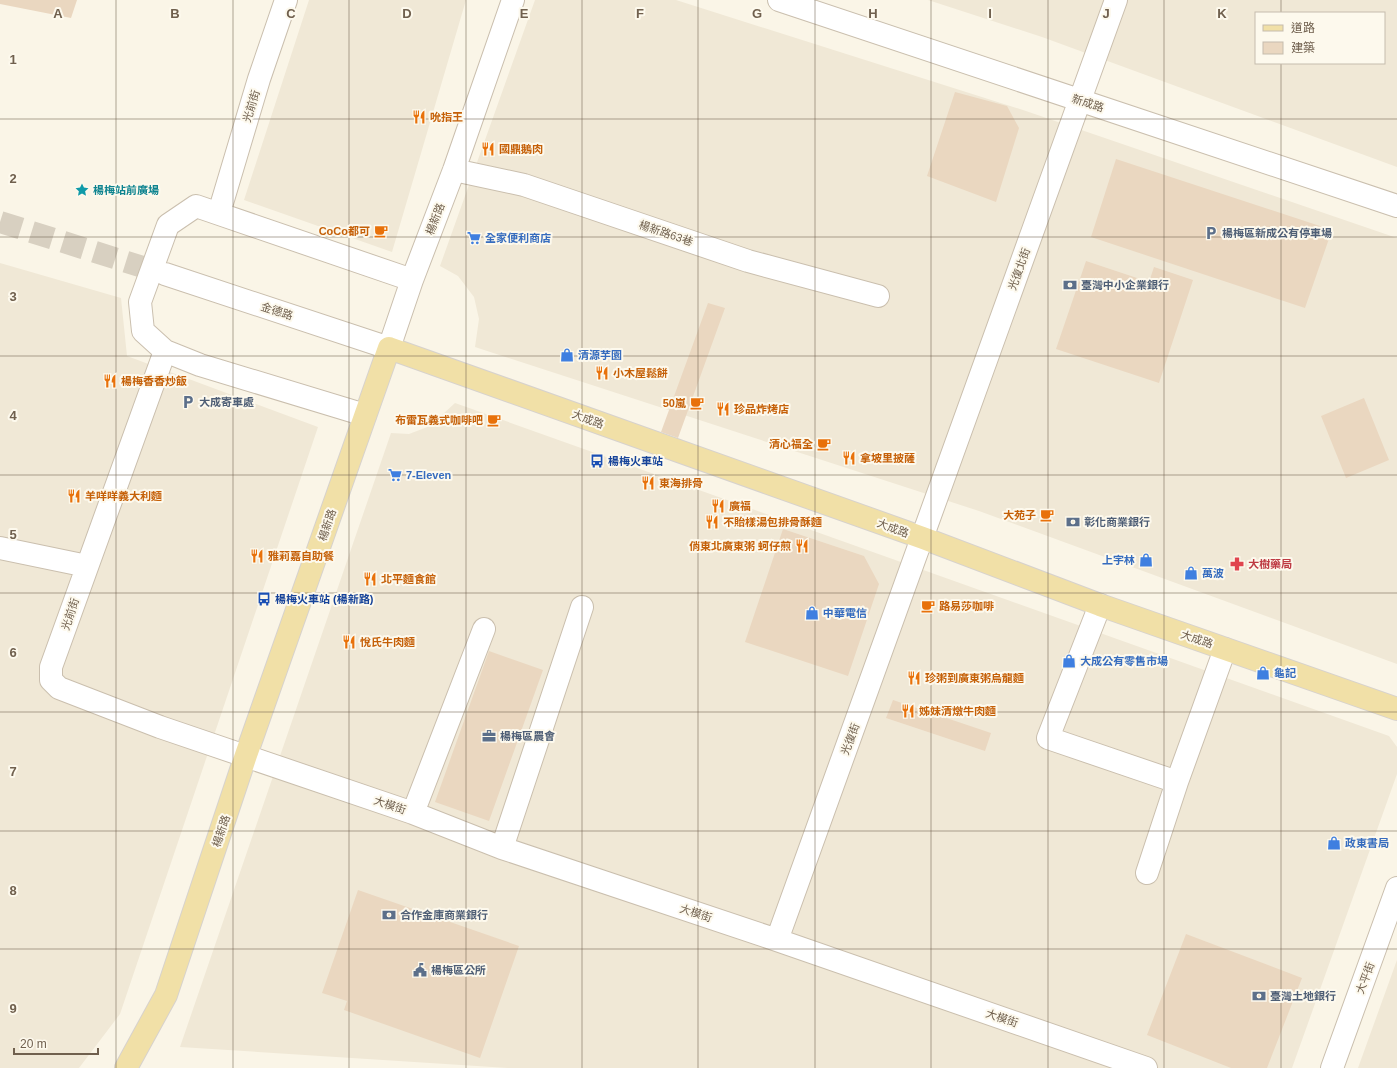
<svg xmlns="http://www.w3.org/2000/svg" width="1397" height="1068" font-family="Helvetica,'Noto Sans TC',sans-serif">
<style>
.residential{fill:#f0e8d6;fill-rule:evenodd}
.building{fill:#ead7c0}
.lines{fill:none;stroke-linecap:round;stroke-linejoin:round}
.minor-tunnel{stroke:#d8d0c1;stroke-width:22;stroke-dasharray:22 11;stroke-linecap:butt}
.minor-casing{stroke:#cabfae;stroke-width:24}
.major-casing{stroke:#d7d2cd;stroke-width:24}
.minor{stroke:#fff;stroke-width:22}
.major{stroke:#f1e0a7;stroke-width:22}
.grid{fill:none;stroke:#70604e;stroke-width:1;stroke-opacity:0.55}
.labels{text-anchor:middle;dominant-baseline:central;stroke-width:4;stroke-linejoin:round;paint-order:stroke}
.street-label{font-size:11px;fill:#70604e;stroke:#fdf9ed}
.food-label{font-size:11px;font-weight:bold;fill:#c56008;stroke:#fdf9ed;text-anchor:start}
.culture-label{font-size:11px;font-weight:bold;fill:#0d838f;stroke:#fdf9ed;text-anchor:start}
.service-label{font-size:11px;font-weight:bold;fill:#4e5e75;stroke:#fdf9ed;text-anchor:start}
.shop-label{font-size:11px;font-weight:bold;fill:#366cbe;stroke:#fdf9ed;text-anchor:start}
.transit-label{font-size:11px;font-weight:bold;fill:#164399;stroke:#fdf9ed;text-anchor:start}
.health-label{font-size:11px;font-weight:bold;fill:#be3a42;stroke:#fdf9ed;text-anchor:start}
.grid-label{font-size:13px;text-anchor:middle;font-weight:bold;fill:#70604e;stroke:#fdf9ed;stroke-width:4;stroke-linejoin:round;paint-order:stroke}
</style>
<rect width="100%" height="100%" fill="#faf5e7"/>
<!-- residential -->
<path class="residential" d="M 309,0 L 466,0 L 392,252 L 244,200 Z
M 535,0 L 676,0 L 1023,110 L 1397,238 L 1397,664 L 979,511 L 475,347 L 479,319 L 474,297 L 458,276 L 440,266 Z
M 928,0 L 1397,0 L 1397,167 L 1042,37 ZM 1256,13 L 1384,13 L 1384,63 L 1256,63 Z
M 0,263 L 121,298 L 127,356 L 318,427 L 120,1014 L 79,1068 L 0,1068 Z
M 455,403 L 1389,736 L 1397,747 L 1397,774 L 1292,1068 L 508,1068 L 180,1047 L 391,433 L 409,434 L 430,426 Z
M 1397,960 L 1397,1068 L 1358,1068 Z"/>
<!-- building -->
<path class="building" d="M 0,0 L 77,0 L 71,18 L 0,4 Z
M 955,92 L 1007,106 L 1019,128 L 996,202 L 927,176 Z
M 1116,159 L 1332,230 L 1305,308 L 1091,237 Z
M 1086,261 L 1149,282 L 1154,267 L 1193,280 L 1159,383 L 1056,349 Z
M 708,303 L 725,308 L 678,438 L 661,432 Z
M 1364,398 L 1389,460 L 1346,478 L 1321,416 Z
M 783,529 L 864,556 L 879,584 L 848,676 L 745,642 Z
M 489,651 L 543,670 L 489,821 L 435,802 Z
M 893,700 L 991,733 L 985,751 L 886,718 Z
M 358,890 L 519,946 L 480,1058 L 344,1010 L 347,1001 L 322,993 Z
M 1186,934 L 1302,978 L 1267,1068 L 1231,1068 L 1147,1035 Z"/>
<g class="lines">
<!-- minor-tunnel -->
<path class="minor-tunnel" d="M 0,222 L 165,274"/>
<!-- minor casing -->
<g class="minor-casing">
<path id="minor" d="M 779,0 L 1397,206
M 454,170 L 524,185 L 748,261 L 878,296
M 219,213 L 259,79 L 286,0
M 165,274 L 389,348 L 412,280 L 454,170 L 513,0
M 165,351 L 51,667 L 51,680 L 59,688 L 160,727 L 413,813 L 502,848 L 777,940 L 1146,1068
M 365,415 L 200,365 L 165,351 L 143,331 L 140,302 L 168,225 L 196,206 L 412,280
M 0,548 L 87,566
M 1100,605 L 1048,738 L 1177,782 L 1225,649
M 413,813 L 484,629
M 502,848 L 582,607
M 1147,873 L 1177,782
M 777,940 L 1116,0
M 1332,1068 L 1397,888"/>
</g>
<!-- major casing -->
<g class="major-casing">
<path id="major" d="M 126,1068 L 166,995 L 246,755 L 389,348 L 923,538 L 1100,605 L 1397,709"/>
</g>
<!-- minor -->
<use href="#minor" class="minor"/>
<!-- major -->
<use href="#major" class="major"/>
</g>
<!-- grid -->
<path class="grid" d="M 116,0 L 116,1068M 233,0 L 233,1068M 349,0 L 349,1068M 466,0 L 466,1068M 582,0 L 582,1068M 698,0 L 698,1068M 815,0 L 815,1068M 931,0 L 931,1068M 1048,0 L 1048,1068M 1164,0 L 1164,1068M 1281,0 L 1281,13M 1281,63 L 1281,1068M 0,119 L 1397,119M 0,237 L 1397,237M 0,356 L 1397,356M 0,475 L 1397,475M 0,593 L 1397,593M 0,712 L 1397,712M 0,831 L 1397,831M 0,949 L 1397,949"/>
<!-- icons -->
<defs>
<g id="restaurant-bare" transform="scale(1.08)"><path d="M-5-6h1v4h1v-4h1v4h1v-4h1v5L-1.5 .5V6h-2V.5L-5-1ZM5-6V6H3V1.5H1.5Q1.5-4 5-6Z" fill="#e8710a" stroke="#fdf9ed" stroke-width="2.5" paint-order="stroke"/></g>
<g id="sight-bare" transform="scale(1.08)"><path d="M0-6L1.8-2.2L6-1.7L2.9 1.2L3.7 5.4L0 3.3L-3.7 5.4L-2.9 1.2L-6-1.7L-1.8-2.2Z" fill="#0f9aa8" stroke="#fdf9ed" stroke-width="2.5" paint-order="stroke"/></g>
<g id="cafe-bare" transform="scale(1.08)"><path d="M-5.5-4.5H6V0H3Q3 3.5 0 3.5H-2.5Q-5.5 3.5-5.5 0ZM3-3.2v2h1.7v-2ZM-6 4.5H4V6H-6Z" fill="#e8710a" stroke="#fdf9ed" stroke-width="2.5" paint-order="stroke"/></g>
<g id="parking-bare" transform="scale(1.08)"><path d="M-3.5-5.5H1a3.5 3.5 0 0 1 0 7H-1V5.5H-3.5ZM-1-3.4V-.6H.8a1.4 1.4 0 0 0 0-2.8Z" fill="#5c6f8a" stroke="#fdf9ed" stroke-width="2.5" paint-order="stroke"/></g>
<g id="supermarket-bare" transform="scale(1.08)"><path d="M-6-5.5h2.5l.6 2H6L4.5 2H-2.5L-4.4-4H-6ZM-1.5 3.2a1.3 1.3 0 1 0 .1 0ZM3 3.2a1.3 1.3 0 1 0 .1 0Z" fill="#3f7fe0" stroke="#fdf9ed" stroke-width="2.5" paint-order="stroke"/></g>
<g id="bank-bare" transform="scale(1.08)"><path d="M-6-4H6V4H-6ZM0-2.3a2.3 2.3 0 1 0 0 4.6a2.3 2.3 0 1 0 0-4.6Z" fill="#5c6f8a" stroke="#fdf9ed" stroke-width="2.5" paint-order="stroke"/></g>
<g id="shop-bare" transform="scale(1.08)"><path d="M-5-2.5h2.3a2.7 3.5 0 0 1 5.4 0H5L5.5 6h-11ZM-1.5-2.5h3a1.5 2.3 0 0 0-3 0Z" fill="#3f7fe0" stroke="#fdf9ed" stroke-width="2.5" paint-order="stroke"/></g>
<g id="bus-bare" transform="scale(1.08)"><path d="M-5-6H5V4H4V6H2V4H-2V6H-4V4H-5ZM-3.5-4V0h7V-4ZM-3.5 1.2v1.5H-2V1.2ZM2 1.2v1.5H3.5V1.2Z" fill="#1a4fb4" stroke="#fdf9ed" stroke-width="2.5" paint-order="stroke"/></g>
<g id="pharmacy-bare" transform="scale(1.08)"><path d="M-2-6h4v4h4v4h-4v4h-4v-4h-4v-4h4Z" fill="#e0444e" stroke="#fdf9ed" stroke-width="2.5" paint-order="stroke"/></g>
<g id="office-bare" transform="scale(1.08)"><path d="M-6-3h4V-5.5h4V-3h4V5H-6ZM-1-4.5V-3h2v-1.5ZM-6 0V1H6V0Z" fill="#5c6f8a" stroke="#fdf9ed" stroke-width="2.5" paint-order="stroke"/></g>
<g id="civic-bare" transform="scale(1.08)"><path d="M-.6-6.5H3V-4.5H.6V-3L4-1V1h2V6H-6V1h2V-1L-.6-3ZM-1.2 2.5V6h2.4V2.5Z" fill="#5c6f8a" stroke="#fdf9ed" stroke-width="2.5" paint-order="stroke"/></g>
</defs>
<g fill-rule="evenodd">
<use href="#restaurant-bare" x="419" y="117"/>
<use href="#restaurant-bare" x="488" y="149"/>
<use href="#sight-bare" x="82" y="190"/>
<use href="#cafe-bare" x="381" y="231"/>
<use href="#parking-bare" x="1211" y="233"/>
<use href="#supermarket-bare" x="474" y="238"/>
<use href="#bank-bare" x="1070" y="285"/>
<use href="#shop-bare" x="567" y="355"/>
<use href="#restaurant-bare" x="602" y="373"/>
<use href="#restaurant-bare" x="110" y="381"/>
<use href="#parking-bare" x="188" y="402"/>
<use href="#cafe-bare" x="697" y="403"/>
<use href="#restaurant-bare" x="723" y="409"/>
<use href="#cafe-bare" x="494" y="420"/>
<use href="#cafe-bare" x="824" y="444"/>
<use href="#restaurant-bare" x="849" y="458"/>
<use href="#bus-bare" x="597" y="461"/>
<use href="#supermarket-bare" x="395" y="475"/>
<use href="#restaurant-bare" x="648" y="483"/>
<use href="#restaurant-bare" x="74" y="496"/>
<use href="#restaurant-bare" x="718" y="506"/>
<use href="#cafe-bare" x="1047" y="515"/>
<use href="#restaurant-bare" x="712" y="522"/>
<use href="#bank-bare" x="1073" y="522"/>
<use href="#restaurant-bare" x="802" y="546"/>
<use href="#restaurant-bare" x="257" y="556"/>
<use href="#shop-bare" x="1146" y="560"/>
<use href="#pharmacy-bare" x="1237" y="564"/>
<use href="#shop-bare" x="1191" y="573"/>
<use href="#restaurant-bare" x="370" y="579"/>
<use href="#bus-bare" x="264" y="599"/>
<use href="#cafe-bare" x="928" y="606"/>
<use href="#shop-bare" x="812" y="613"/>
<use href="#restaurant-bare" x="349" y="642"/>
<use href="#shop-bare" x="1069" y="661"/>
<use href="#shop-bare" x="1263" y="673"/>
<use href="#restaurant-bare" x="914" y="678"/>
<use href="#restaurant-bare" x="908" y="711"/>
<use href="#office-bare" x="489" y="736"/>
<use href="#shop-bare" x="1334" y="843"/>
<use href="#bank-bare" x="389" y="915"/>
<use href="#civic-bare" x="420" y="970"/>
<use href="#bank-bare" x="1259" y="996"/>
</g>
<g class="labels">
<!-- street labels -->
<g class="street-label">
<text transform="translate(1088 103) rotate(18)">新成路</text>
<text transform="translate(251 106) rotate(-73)">光前街</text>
<text transform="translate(435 219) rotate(-69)">楊新路</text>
<text transform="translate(666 233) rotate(19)">楊新路63巷</text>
<text transform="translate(1019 269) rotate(-70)">光復北街</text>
<text transform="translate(277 311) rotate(18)">金德路</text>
<text transform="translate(588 419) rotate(20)">大成路</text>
<text transform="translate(327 525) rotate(-71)">楊新路</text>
<text transform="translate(893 528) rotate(20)">大成路</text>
<text transform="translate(70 614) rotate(-71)">光前街</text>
<text transform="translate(1197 639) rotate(19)">大成路</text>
<text transform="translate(850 739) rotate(-70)">光復街</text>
<text transform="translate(390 805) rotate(19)">大模街</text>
<text transform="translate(221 831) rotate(-71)">楊新路</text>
<text transform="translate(696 913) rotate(18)">大模街</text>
<text transform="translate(1365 978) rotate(-70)">大平街</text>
<text transform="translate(1002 1018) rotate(19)">大模街</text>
</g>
<!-- food labels -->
<g class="food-label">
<text x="430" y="117">吮指王</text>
<text x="499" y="149">國鼎鵝肉</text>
<text x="370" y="231" text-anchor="end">CoCo都可</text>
<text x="613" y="373">小木屋鬆餅</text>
<text x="121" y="381">楊梅香香炒飯</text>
<text x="686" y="403" text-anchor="end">50嵐</text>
<text x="734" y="409">珍品炸烤店</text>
<text x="483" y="420" text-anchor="end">布雷瓦義式咖啡吧</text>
<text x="813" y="444" text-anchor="end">清心福全</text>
<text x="860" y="458">拿坡里披薩</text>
<text x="659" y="483">東海排骨</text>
<text x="85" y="496">羊咩咩義大利麵</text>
<text x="729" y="506">廣福</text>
<text x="1036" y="515" text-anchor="end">大苑子</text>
<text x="723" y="522">不貽樣湯包排骨酥麵</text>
<text x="791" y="546" text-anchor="end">俏東北廣東粥 蚵仔煎</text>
<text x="268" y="556">雅莉嘉自助餐</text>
<text x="381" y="579">北平麵食館</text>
<text x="939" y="606">路易莎咖啡</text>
<text x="360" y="642">悅氏牛肉麵</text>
<text x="925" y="678">珍粥到廣東粥烏龍麵</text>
<text x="919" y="711">姊妹清燉牛肉麵</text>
</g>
<!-- culture labels -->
<g class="culture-label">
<text x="93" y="190">楊梅站前廣場</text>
</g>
<!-- service labels -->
<g class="service-label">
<text x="1222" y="233">楊梅區新成公有停車場</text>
<text x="1081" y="285">臺灣中小企業銀行</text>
<text x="199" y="402">大成寄車處</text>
<text x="1084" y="522">彰化商業銀行</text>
<text x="500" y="736">楊梅區農會</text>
<text x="400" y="915">合作金庫商業銀行</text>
<text x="431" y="970">楊梅區公所</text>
<text x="1270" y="996">臺灣土地銀行</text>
</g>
<!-- shop labels -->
<g class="shop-label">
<text x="485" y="238">全家便利商店</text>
<text x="578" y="355">清源芋園</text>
<text x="406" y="475">7-Eleven</text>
<text x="1135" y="560" text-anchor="end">上宇林</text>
<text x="1202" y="573">萬波</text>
<text x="823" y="613">中華電信</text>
<text x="1080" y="661">大成公有零售市場</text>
<text x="1274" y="673">龜記</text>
<text x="1345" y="843">政東書局</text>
</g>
<!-- transit labels -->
<g class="transit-label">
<text x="608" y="461">楊梅火車站</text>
<text x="275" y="599">楊梅火車站 (楊新路)</text>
</g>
<!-- health labels -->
<g class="health-label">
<text x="1248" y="564">大樹藥局</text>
</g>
</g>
<g class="grid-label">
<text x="58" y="18">A</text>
<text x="175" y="18">B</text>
<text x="291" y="18">C</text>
<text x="407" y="18">D</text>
<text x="524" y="18">E</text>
<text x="640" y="18">F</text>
<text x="757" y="18">G</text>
<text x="873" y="18">H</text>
<text x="990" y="18">I</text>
<text x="1106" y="18">J</text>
<text x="1222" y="18">K</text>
<text x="13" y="64">1</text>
<text x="13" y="183">2</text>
<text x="13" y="301">3</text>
<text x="13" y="420">4</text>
<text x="13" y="539">5</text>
<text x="13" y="657">6</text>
<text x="13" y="776">7</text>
<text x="13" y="895">8</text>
<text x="13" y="1013">9</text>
</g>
<!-- legend -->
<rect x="1255" y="12" width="130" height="52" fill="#fdf9ed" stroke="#c5bcad"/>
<rect x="1263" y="25" width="20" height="6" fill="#f1e0a7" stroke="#c5bcad"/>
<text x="1291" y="32" font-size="12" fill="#70604e">道路</text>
<rect x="1263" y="42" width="20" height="12" fill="#ead7c0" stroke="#c5bcad"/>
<text x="1291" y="52" font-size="12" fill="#70604e">建築</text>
<!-- scale -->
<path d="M14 1048v6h84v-6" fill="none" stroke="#70604e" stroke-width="2"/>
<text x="20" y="1048" font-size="12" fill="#70604e" stroke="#fdf9ed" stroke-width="3" paint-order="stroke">20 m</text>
</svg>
